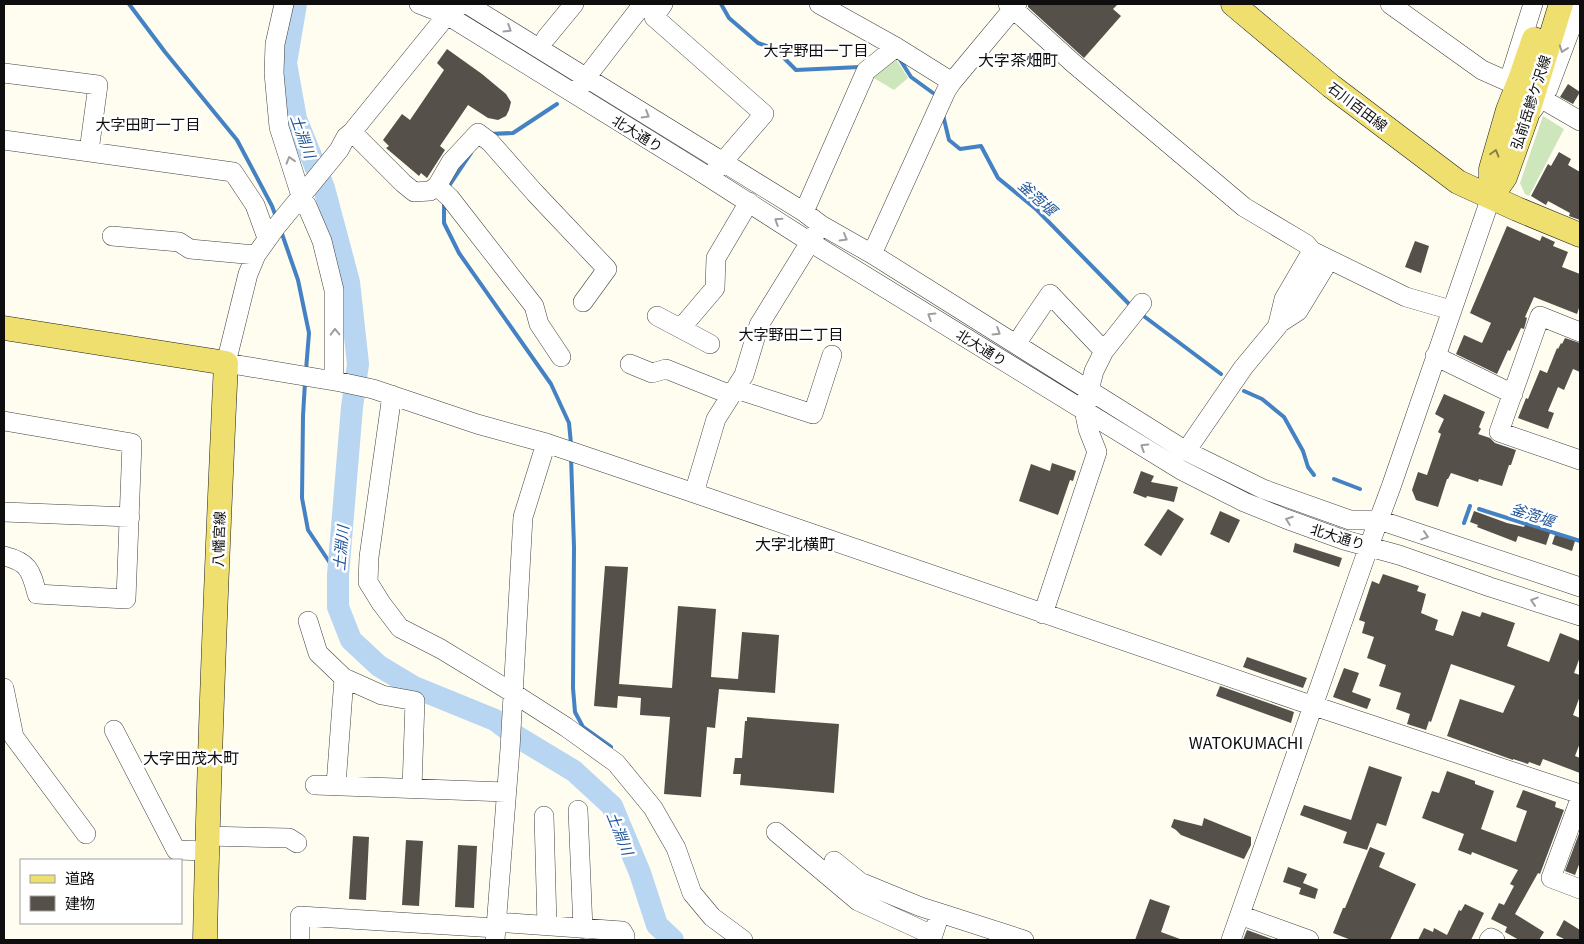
<svg xmlns="http://www.w3.org/2000/svg" width="1584" height="944" font-family="Georgia,'Noto Sans JP',serif">
<style>
.green{fill:#cde6bc}
.lines{fill:none;stroke-linecap:round;stroke-linejoin:round}
.stream{stroke:#4482c4;stroke-width:4}
.river{stroke:#b8d5f2;stroke-width:22}
.building{fill:#56504b}
.minor-casing{stroke:#414141;stroke-width:20}
.major-casing{stroke:#1f1f1f;stroke-width:25}
.minor{stroke:#fff;stroke-width:19}
.major{stroke:#efdf6f;stroke-width:24}
.oneway{stroke:#9f9f9f}
.oneway2{stroke:#8a8143}
.labels{text-anchor:middle;dominant-baseline:central;stroke-width:5;stroke-linejoin:round;paint-order:stroke}
.street-label{font-size:14px;fill:#0e0e0e;stroke:#fff}
.neighbourhood-label{font-size:15px;fill:#0e0e0e;stroke:#fff}
.water-label{font-size:15px;font-style:italic;fill:#1f5598;stroke:#fff}
.quarter-label{font-size:16px;fill:#0e0e0e;stroke:#fff}
</style>
<rect width="100%" height="100%" fill="#fefdf0"/>
<!-- green -->
<path class="green" d="M 896,59 L 908,78 L 894,90 L 872,77 Z
M 1543,116 L 1564,129 L 1529,196 L 1525,194 L 1520,183 Z"/>
<g class="lines">
<!-- stream -->
<path class="stream" d="M 129,4 L 165,52 L 237,140 L 272,206 L 276,217
M 721,4 L 729,18 L 758,43 L 775,49 L 796,70 L 860,67
M 899,58 L 911,77 L 933,93
M 943,115 L 949,140 L 960,149 L 981,146 L 998,178 L 1037,210 L 1129,304
M 489,134 L 513,133 L 557,104
M 447,189 L 471,153
M 444,203 L 444,223 L 459,253 L 551,384 L 569,423 L 571,444
M 281,231 L 298,280 L 309,333 L 306,370
M 1141,314 L 1221,374
M 305,382 L 303,416 L 302,498 L 308,530 L 338,575
M 1244,391 L 1262,399 L 1284,417 L 1303,451 L 1308,467 L 1314,475
M 571,456 L 574,547 L 573,688 L 575,712 L 583,727 L 611,747
M 1334,479 L 1360,489
M 1479,509 L 1580,541
M 1464,523 L 1470,506"/>
<!-- river -->
<path class="river" d="M 296,4 L 286,63 L 296,119 L 324,188 L 349,282 L 358,364 L 352,407 L 338,575 L 338,607 L 351,640 L 379,666 L 414,687 L 495,720 L 516,736 L 574,771 L 612,806 L 640,873 L 657,925 L 673,940"/>
</g>
<!-- building -->
<path class="building" d="M 1028,4 L 1118,4 L 1113,9 L 1121,16 L 1084,58 L 1028,7 Z
M 447,49 L 482,74 L 506,94 L 511,102 L 509,110 L 506,116 L 498,120 L 488,118 L 468,105 L 440,146 L 445,150 L 427,178 L 421,173 L 419,176 L 386,148 L 389,146 L 383,140 L 402,114 L 410,120 L 444,70 L 437,63 Z
M 1568,84 L 1580,92 L 1573,104 L 1560,97 Z
M 1559,152 L 1571,159 L 1568,165 L 1580,172 L 1580,220 L 1569,216 L 1570,213 L 1548,201 L 1546,205 L 1531,196 L 1548,164 L 1551,166 Z
M 1507,226 L 1540,241 L 1542,236 L 1555,242 L 1553,246 L 1568,252 L 1562,267 L 1580,274 L 1580,305 L 1577,314 L 1534,297 L 1525,317 L 1527,318 L 1524,329 L 1521,328 L 1510,351 L 1508,350 L 1497,374 L 1456,354 L 1464,335 L 1482,343 L 1491,323 L 1470,313 Z
M 1415,241 L 1429,246 L 1421,273 L 1405,267 Z
M 1565,338 L 1580,343 L 1580,372 L 1573,369 L 1564,390 L 1558,387 L 1548,411 L 1554,413 L 1548,429 L 1518,418 L 1526,398 L 1528,399 L 1540,370 L 1547,373 L 1557,348 L 1558,349 L 1561,343 L 1562,344 Z
M 1444,394 L 1485,412 L 1479,427 L 1481,429 L 1478,434 L 1490,438 L 1495,443 L 1516,450 L 1511,465 L 1509,465 L 1502,486 L 1479,479 L 1478,482 L 1451,473 L 1448,479 L 1447,479 L 1438,507 L 1416,500 L 1412,490 L 1418,472 L 1427,475 L 1441,434 L 1438,432 L 1444,419 L 1435,414 Z
M 1052,463 L 1076,471 L 1073,481 L 1070,480 L 1058,515 L 1019,501 L 1031,464 L 1050,471 Z
M 1141,471 L 1154,476 L 1151,482 L 1178,487 L 1174,502 L 1147,496 L 1146,498 L 1133,493 Z
M 1168,509 L 1184,519 L 1161,556 L 1144,545 Z
M 1220,511 L 1240,520 L 1229,543 L 1210,534 Z
M 1474,511 L 1507,523 L 1524,527 L 1525,525 L 1550,533 L 1546,545 L 1518,536 L 1516,542 L 1477,527 L 1478,525 L 1470,522 Z
M 1555,535 L 1575,541 L 1572,551 L 1552,544 Z
M 1295,543 L 1342,558 L 1339,567 L 1293,552 Z
M 605,566 L 628,567 L 619,684 L 672,688 L 678,606 L 716,609 L 711,677 L 738,679 L 742,632 L 779,635 L 775,693 L 719,689 L 715,728 L 707,727 L 701,797 L 664,794 L 670,717 L 640,715 L 641,698 L 618,696 L 617,708 L 594,706 Z
M 1383,574 L 1419,586 L 1417,591 L 1426,594 L 1421,613 L 1438,620 L 1435,630 L 1453,636 L 1462,611 L 1480,617 L 1482,612 L 1515,623 L 1507,646 L 1549,662 L 1560,633 L 1580,641 L 1580,657 L 1574,673 L 1580,675 L 1580,696 L 1573,715 L 1580,718 L 1580,743 L 1575,756 L 1580,758 L 1580,773 L 1543,759 L 1540,766 L 1529,762 L 1528,764 L 1513,759 L 1513,760 L 1447,736 L 1460,699 L 1503,713 L 1515,686 L 1451,664 L 1431,722 L 1429,721 L 1426,730 L 1407,724 L 1410,714 L 1396,709 L 1401,693 L 1379,686 L 1386,665 L 1367,658 L 1374,637 L 1362,633 L 1365,622 L 1359,620 L 1372,581 L 1379,584 Z
M 1247,657 L 1307,678 L 1303,688 L 1243,667 Z
M 1344,668 L 1359,673 L 1352,692 L 1371,699 L 1367,709 L 1333,697 Z
M 1220,686 L 1294,712 L 1291,723 L 1216,696 Z
M 747,717 L 839,724 L 834,793 L 740,785 L 741,774 L 733,774 L 735,758 L 742,758 L 745,721 L 747,721 Z
M 1369,766 L 1402,777 L 1386,826 L 1377,823 L 1367,850 L 1343,843 L 1347,832 L 1300,815 L 1304,805 L 1351,820 Z
M 1447,771 L 1475,781 L 1475,784 L 1494,791 L 1481,829 L 1516,842 L 1527,811 L 1516,807 L 1523,790 L 1556,802 L 1555,807 L 1564,810 L 1540,874 L 1538,873 L 1515,914 L 1544,932 L 1539,940 L 1519,940 L 1505,932 L 1507,927 L 1491,919 L 1499,903 L 1504,905 L 1514,886 L 1510,884 L 1518,870 L 1472,852 L 1471,855 L 1458,850 L 1464,834 L 1422,818 L 1432,791 L 1439,793 Z
M 1204,818 L 1251,837 L 1251,845 L 1244,859 L 1181,835 L 1176,830 L 1171,827 L 1174,819 L 1202,826 Z
M 1580,831 L 1580,862 L 1575,875 L 1565,871 Z
M 353,836 L 369,837 L 366,900 L 349,899 Z
M 406,840 L 423,841 L 419,906 L 402,905 Z
M 458,845 L 477,846 L 474,908 L 455,907 Z
M 1370,847 L 1385,853 L 1379,867 L 1416,884 L 1390,940 L 1351,940 L 1333,933 L 1343,908 L 1345,908 Z
M 1288,867 L 1307,874 L 1303,883 L 1318,889 L 1315,899 L 1299,894 L 1301,888 L 1283,882 Z
M 1150,899 L 1170,906 L 1161,932 L 1180,939 L 1179,940 L 1135,940 Z
M 1465,904 L 1484,913 L 1471,940 L 1418,940 L 1424,928 L 1433,932 L 1434,928 L 1447,935 L 1459,910 L 1461,911 Z
M 1564,920 L 1580,930 L 1580,940 L 1566,940 L 1556,935 Z
M 1247,930 L 1275,940 L 1243,940 Z"/>
<g class="lines">
<!-- minor casing -->
<g class="minor-casing">
<path id="minor" d="M 284,4 L 275,44 L 274,73 L 279,127 L 301,196 L 307,206 L 322,241 L 334,290 L 334,381
M 419,4 L 447,15 L 696,169 L 810,242 L 1181,470 L 1244,502 L 1286,519 L 1344,540 L 1399,555 L 1490,587 L 1580,616
M 460,4 L 447,15 L 352,132 L 346,137 L 339,150 L 276,227 L 256,255 L 248,274 L 226,363 L 340,382 L 373,389 L 477,424 L 546,443 L 694,493 L 1296,700 L 1580,794
M 467,4 L 804,212 L 821,225 L 872,254 L 1186,451 L 1263,489 L 1350,520 L 1379,520 L 1580,587
M 663,4 L 654,17 L 764,114 L 715,171
M 819,4 L 896,47 L 952,82
M 1008,4 L 1073,63 L 1244,207 L 1306,244 L 1312,251 L 1406,297 L 1451,310
M 1390,4 L 1482,70 L 1509,82
M 546,38 L 574,4
M 4,73 L 98,85 L 89,151
M 1511,74 L 1533,4
M 578,88 L 643,4
M 1542,99 L 1580,121
M 1532,111 L 1548,89 L 1580,4
M 352,132 L 403,183 L 414,192 L 430,191 L 437,186 L 451,162 L 478,133 L 490,142 L 535,193 L 607,269 L 583,302
M 4,140 L 233,172 L 255,205 L 267,238
M 437,186 L 450,198 L 534,306 L 539,324 L 561,357
M 804,212 L 866,71 L 896,47
M 112,236 L 179,242 L 190,249 L 256,255
M 1312,251 L 1284,299 L 1278,324 L 1298,311 L 1329,260
M 872,254 L 946,91 L 952,82 L 1017,4
M 657,316 L 710,344
M 681,328 L 715,288 L 716,258 L 749,202
M 1580,332 L 1540,316 L 1499,432 L 1580,460
M 1016,344 L 1050,294 L 1104,351
M 1435,356 L 1513,394
M 630,364 L 652,373 L 666,369 L 731,395
M 736,389 L 813,414 L 832,355
M 392,395 L 369,557 L 368,582 L 381,603 L 400,628 L 441,649 L 513,693 L 566,727 L 616,763 L 653,808 L 676,848 L 692,893 L 712,917 L 743,940
M 4,421 L 132,443 L 126,599 L 37,594 C 31,571 29,562 4,556
M 1186,451 L 1243,368 L 1281,322
M 694,493 L 716,419 L 744,375 L 759,325 L 817,231
M 4,512 L 130,517
M 1043,614 L 1097,452 L 1088,429 L 1084,410 L 1094,371 L 1104,351 L 1142,303
M 308,621 L 318,653 L 344,678 L 382,695 L 415,701 L 412,788
M 4,688 L 14,737 L 86,834
M 114,730 L 176,850 L 207,851
M 315,785 L 506,792
M 336,785 L 344,678
M 1580,799 L 1551,878 L 1580,889
M 578,810 L 583,929
M 544,816 L 547,925
M 776,832 L 858,901 L 930,934 L 933,935 L 940,913 L 1024,940
M 207,836 L 289,838 L 297,843
M 834,861 L 860,882 L 921,907 L 940,913
M 1240,915 L 1309,940
M 496,922 L 622,931 L 625,936 L 625,940
M 300,940 L 300,916 L 496,928
M 495,940 L 510,749 L 523,517 L 546,443
M 1231,940 L 1369,546 L 1391,487 L 1491,197
M 1489,940 L 1491,938 L 1495,940"/>
</g>
<!-- major casing -->
<g class="major-casing">
<path id="major" d="M 1233,4 L 1331,86 L 1458,182 L 1517,209 L 1580,235
M 1491,196 L 1491,169 L 1508,110 L 1521,77 L 1534,39
M 1491,197 L 1505,177 L 1526,118 L 1561,4
M 4,328 L 226,363 C 217,556 209,748 205,940"/>
</g>
<!-- minor -->
<use href="#minor" class="minor"/>
<!-- major -->
<use href="#major" class="major"/>
</g>
<!-- one-way arrows -->
<defs><path id="oneway-chevron" d="M-2-3.5L2.5 0L-2 3.5" fill="none" stroke-width="1.6" stroke-linecap="round" stroke-linejoin="round" transform="scale(1.25)"/></defs>
<g class="oneway">
<use href="#oneway-chevron" transform="translate(508 29) rotate(32)"/>
<use href="#oneway-chevron" transform="translate(1563 49) rotate(110)"/>
<use href="#oneway-chevron" transform="translate(646 115) rotate(31)"/>
<use href="#oneway-chevron" transform="translate(290 160) rotate(-107)"/>
<use href="#oneway-chevron" transform="translate(778 221) rotate(-147)"/>
<use href="#oneway-chevron" transform="translate(844 238) rotate(30)"/>
<use href="#oneway-chevron" transform="translate(931 316) rotate(-148)"/>
<use href="#oneway-chevron" transform="translate(335 332) rotate(-91)"/>
<use href="#oneway-chevron" transform="translate(997 332) rotate(32)"/>
<use href="#oneway-chevron" transform="translate(1144 447) rotate(-148)"/>
<use href="#oneway-chevron" transform="translate(1289 520) rotate(-160)"/>
<use href="#oneway-chevron" transform="translate(1425 536) rotate(18)"/>
<use href="#oneway-chevron" transform="translate(1534 601) rotate(-162)"/>
</g>
<use class="oneway2" href="#oneway-chevron" transform="translate(1495 153) rotate(-74)"/>
<g class="labels">
<!-- street labels -->
<g class="street-label">
<text transform="translate(1530 102) rotate(-72)">弘前岳鰺ケ沢線</text>
<text transform="translate(1358 106) rotate(37)">石川百田線</text>
<text transform="translate(638 133) rotate(32)">北大通り</text>
<text transform="translate(982 347) rotate(32)">北大通り</text>
<text transform="translate(1338 536) rotate(17)">北大通り</text>
<text transform="translate(218 539) rotate(-88)">八幡宮線</text>
</g>
<!-- neighbourhood labels -->
<g class="neighbourhood-label">
<text x="816" y="49">大字野田一丁目</text>
<text x="148" y="123">大字田町一丁目</text>
<text x="791" y="333">大字野田二丁目</text>
</g>
<!-- water labels -->
<g class="water-label">
<text transform="translate(304 136) rotate(70)">土淵川</text>
<text transform="translate(1038 197) rotate(42)">釜萢堰</text>
<text transform="translate(1533 514) rotate(18)">釜萢堰</text>
<text transform="translate(340 548) rotate(-85)">土淵川</text>
<text transform="translate(621 833) rotate(68)">土淵川</text>
</g>
<!-- quarter labels -->
<g class="quarter-label">
<text x="1018" y="59">大字茶畑町</text>
<text x="795" y="543">大字北横町</text>
<text x="1246" y="742">WATOKUMACHI</text>
<text x="191" y="757">大字田茂木町</text>
</g>
</g>
<!-- border -->
<rect width="1584" height="944" fill="none" stroke="#0e0e0e" stroke-width="10"/>
<!-- legend -->
<rect x="20" y="859" width="162" height="65" fill="#ffffff" stroke="#9f9f9f"/>
<rect x="30" y="875" width="25" height="8" fill="#efdf6f" stroke="#9f9f9f"/>
<text x="65" y="884" font-size="15" fill="#0e0e0e">道路</text>
<rect x="30" y="896" width="25" height="15" fill="#56504b" stroke="#9f9f9f"/>
<text x="65" y="909" font-size="15" fill="#0e0e0e">建物</text>
</svg>
